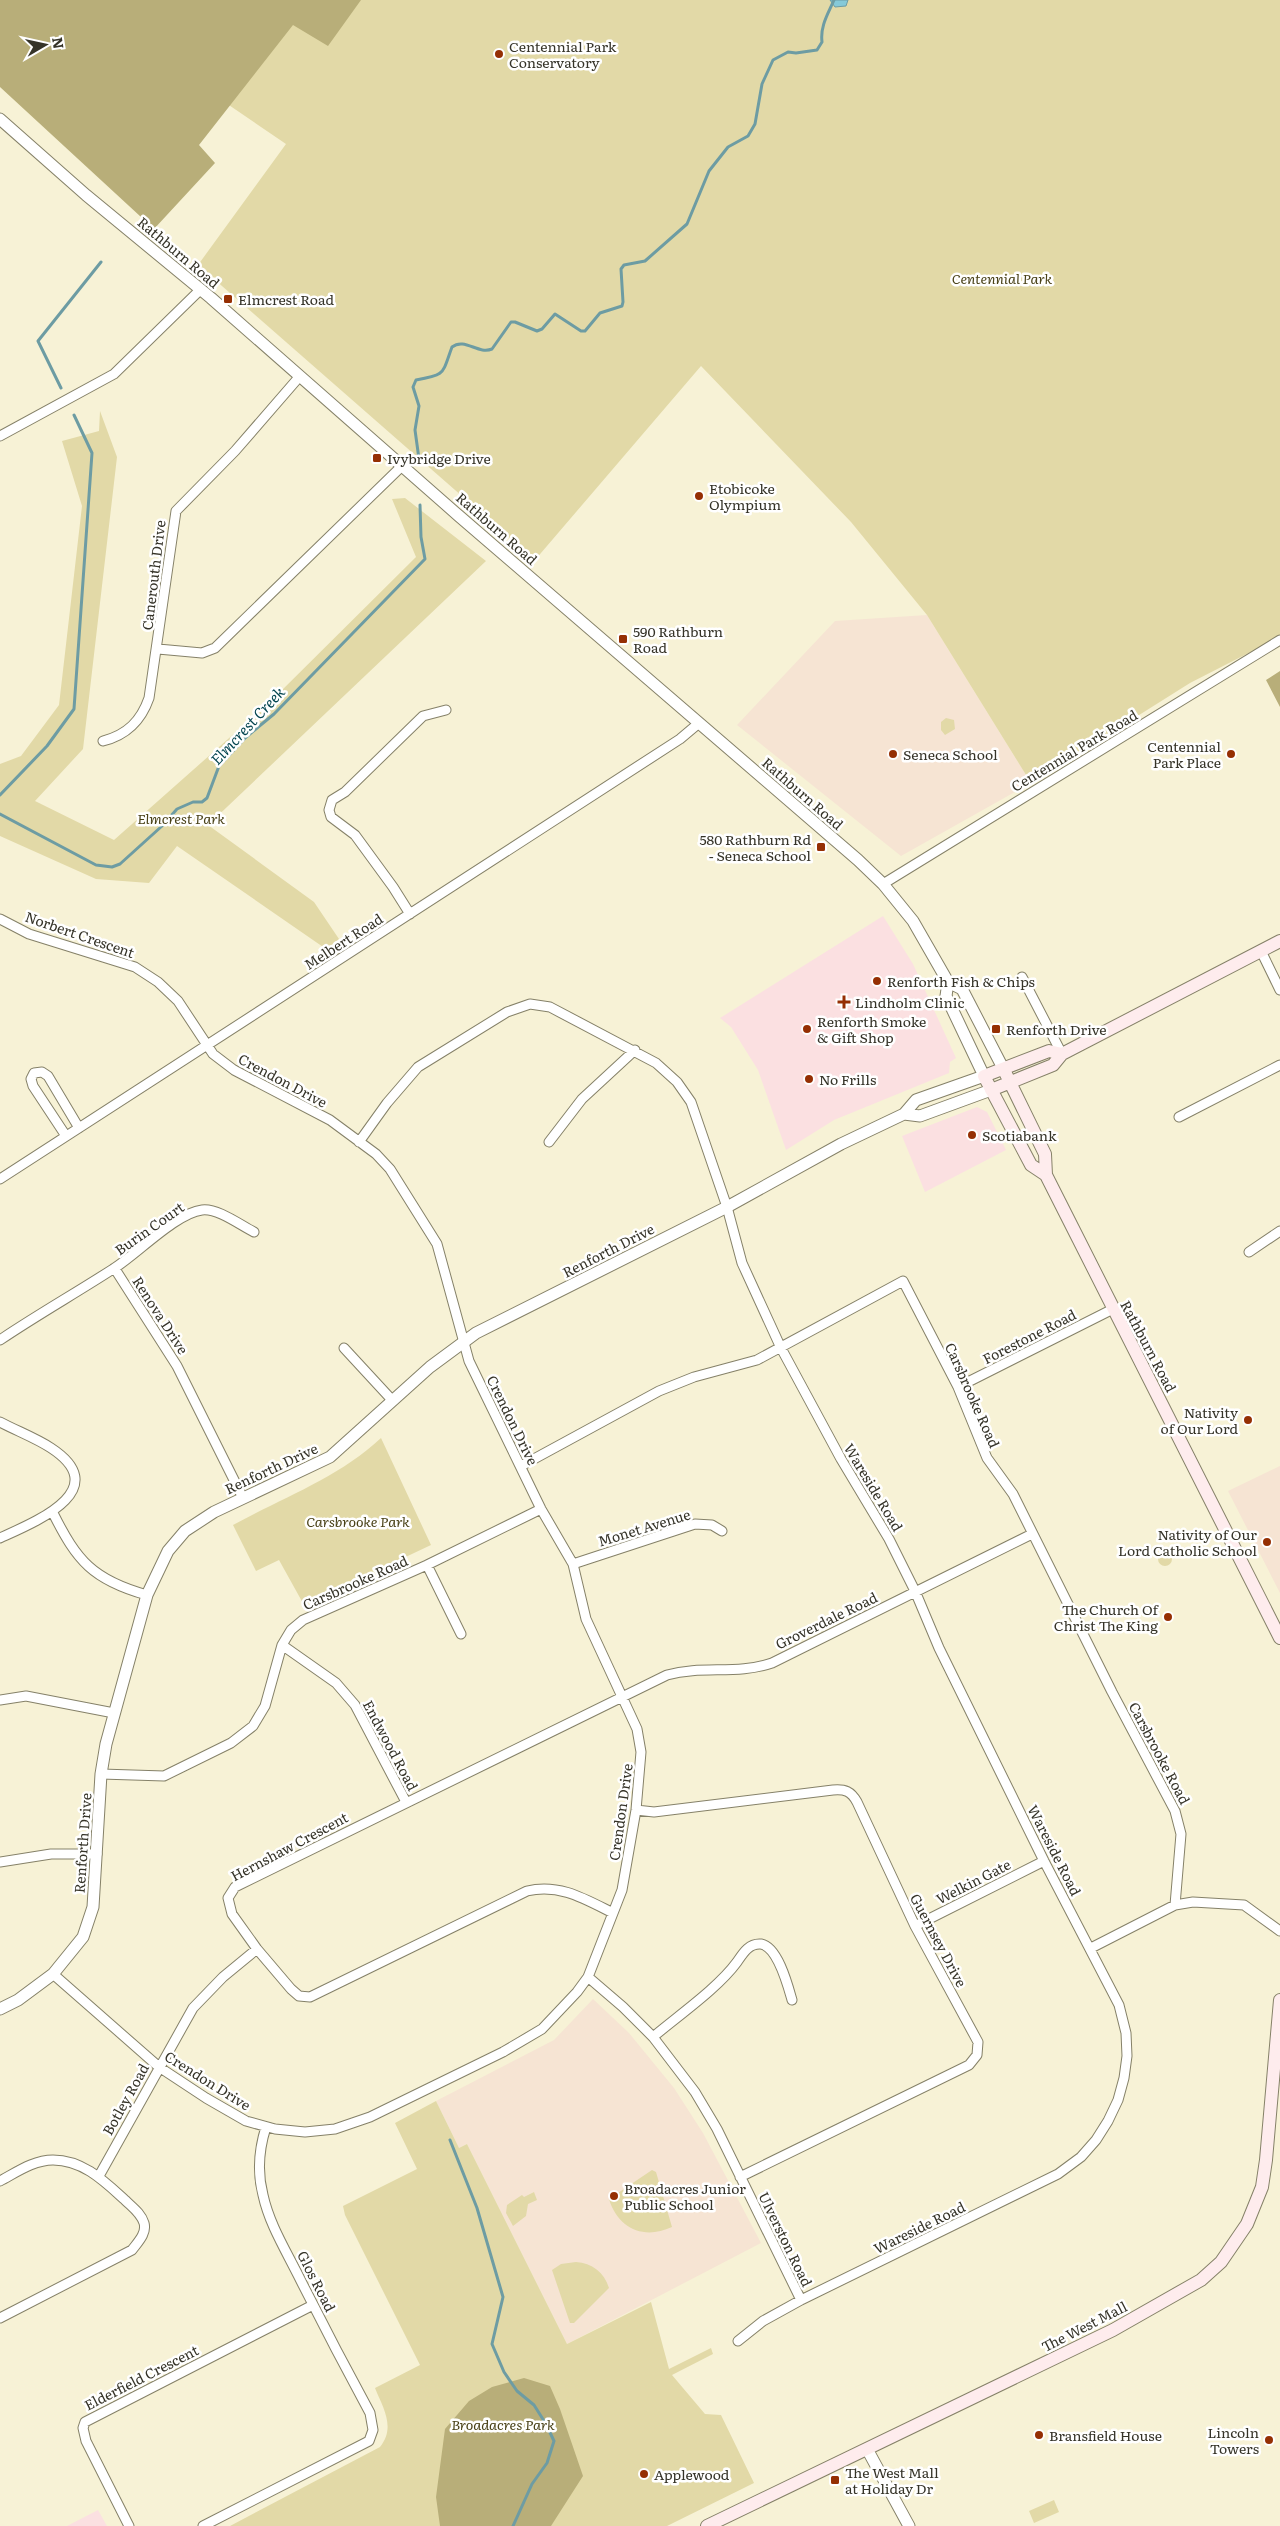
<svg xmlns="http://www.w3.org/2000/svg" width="1280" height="2526" font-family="Literata,serif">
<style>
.commercial{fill:#fbe0e1}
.education{fill:#f6e4d3}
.green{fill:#e2d9a7}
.forest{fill:#b8ae79}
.water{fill:#85c9d8;stroke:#6d9ca3}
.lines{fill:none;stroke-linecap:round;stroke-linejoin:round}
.stream{stroke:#6d9ca3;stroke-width:3}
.minor-casing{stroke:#858168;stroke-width:11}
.tertiary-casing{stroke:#858168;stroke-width:13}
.secondary-casing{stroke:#858168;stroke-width:14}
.minor{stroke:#fff;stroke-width:9}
.tertiary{stroke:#fff;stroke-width:11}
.secondary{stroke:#feeced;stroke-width:12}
.poi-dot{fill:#952f03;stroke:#fff;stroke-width:2}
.labels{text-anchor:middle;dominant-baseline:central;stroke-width:5;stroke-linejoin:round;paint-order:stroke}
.poi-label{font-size:14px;fill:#353328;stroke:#fff;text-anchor:start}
.street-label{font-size:14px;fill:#353328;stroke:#fff}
.park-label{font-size:14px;font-style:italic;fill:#494117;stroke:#fff}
.water-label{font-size:15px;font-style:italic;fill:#03444f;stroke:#fff}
</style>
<rect width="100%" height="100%" fill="#f7f2d6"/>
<!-- commercial -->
<path class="commercial" d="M 883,916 L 913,964 L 956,1058 L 950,1062 L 949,1073 L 834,1120 L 786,1150 L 758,1070 L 731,1027 L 720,1018 Z
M 977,1107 L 987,1112 L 1006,1150 L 925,1192 L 902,1136 Z
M 98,2510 L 107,2526 L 67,2526 Z"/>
<!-- education -->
<path class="education" d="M 927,615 L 1031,783 L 901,856 L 737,725 L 835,621 Z
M 1280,1466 L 1280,1593 L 1228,1491 Z
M 593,1999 L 629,2033 L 674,2088 L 703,2133 L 761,2243 L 567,2344 L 467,2144 L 459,2148 L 436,2101 L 554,2040 Z"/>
<!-- green -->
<path class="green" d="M 0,0 L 1280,0 L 1280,637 L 1190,683 L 1031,783 L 927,615 L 851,522 L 701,366 L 535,560 L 198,265 L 286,144 L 220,99 Z
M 100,411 L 117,457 L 83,749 L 35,801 L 114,840 L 272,700 L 416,557 L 392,499 L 405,498 L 486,561 L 208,825 L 314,902 L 339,939 L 326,949 L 177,846 L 149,883 L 96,879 L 0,836 L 0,764 L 21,756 L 59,705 L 82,506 L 62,441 L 99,431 Z
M 946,718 L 954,720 L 955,729 L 945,735 L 941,730 L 941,722 Z
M 381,1438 L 431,1545 L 304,1605 L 279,1560 L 256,1571 L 233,1525 C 284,1497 338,1478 381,1438 Z
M1158 1559a7 7 0 1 1 14 0a7 7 0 1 1-14 0Z
M 436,2101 L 459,2148 L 467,2144 L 567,2344 L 651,2302 L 669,2369 L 711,2348 L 713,2354 L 672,2375 L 705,2414 L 721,2415 L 754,2483 L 667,2526 L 230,2526 L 380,2447 C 396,2427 383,2408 375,2388 L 420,2365 L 345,2215 L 343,2206 L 417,2169 L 395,2123 Z
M 652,2170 L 656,2172 L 672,2227 C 644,2240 618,2229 609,2199 Z
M 534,2192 L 537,2200 L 528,2204 L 526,2216 L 513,2226 L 506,2213 L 507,2205 L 522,2195 L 524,2197 Z
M 576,2262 C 592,2263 604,2272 609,2288 L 574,2323 L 570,2323 L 552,2270 L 561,2264 Z
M 1054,2500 L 1059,2512 L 1034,2523 L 1029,2511 Z"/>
<!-- forest -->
<path class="forest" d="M 0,0 L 361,0 L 328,46 L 293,25 L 199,145 L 215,163 L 154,229 L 0,87 Z
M 1280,671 L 1280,707 L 1266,680 Z
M 524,2378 L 550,2386 L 560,2409 L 583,2476 L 551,2526 L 440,2526 L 436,2497 L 445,2429 L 469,2401 L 492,2387 Z"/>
<!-- water -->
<path class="water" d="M 830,0 L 848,0 L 846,6 L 835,7 Z"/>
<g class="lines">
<!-- stream -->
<path class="stream" d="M 61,388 L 38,341 L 101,262
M 419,459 L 415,430 L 419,406 L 413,387 L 416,380 C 446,375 442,374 452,347 C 465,337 478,355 492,349 L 511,322 L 515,322 L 537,331 L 542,329 L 555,314 L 581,331 L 585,331 L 600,313 L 622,306 L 623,302 L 621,269 L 624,265 L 645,261 L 687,224 L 709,171 L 728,147 L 748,136 L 755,124 L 762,84 L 773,60 L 788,52 L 796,53 L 817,50 L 822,42 C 820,26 828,14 834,0
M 0,795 L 47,746 L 74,709 L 92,453 L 74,415
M 0,814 L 96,865 L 112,867 L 120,864 L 162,826 L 177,809 L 193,802 L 202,802 L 207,798 L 219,766 L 245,738 L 274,714 L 425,559 L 421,537 L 420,505
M 450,2140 L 477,2208 L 503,2297 L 492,2344 L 504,2372 L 517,2391 L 534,2405 L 546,2424 L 554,2441 L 547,2463 L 532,2484 L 513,2526"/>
<!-- minor casing -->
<g class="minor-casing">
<path id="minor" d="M 0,436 L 114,374 L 201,289
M 158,649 L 202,653 L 215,648 L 403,465
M 103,741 C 127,735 141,721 149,698 L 176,511 L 235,451 L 300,376
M 883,884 L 1280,640
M 410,914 L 393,887 L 355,835 L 331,817 L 329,810 L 332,800 L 345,792 L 423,716 L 446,710
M 0,919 L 29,934 L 135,967 L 158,982 L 178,1001 L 213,1054 L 234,1070 L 330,1120 L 376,1154 L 390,1169 L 437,1244 L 469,1361 L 541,1509 L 573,1564 L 586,1619 L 637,1729 L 641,1752 L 636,1810 L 622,1890 L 588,1977 L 577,1992 L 542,2029 L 503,2052 L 370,2117 L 335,2129 L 305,2132 L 275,2129 L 246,2121 L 206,2098 L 159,2067 L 53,1974
M 1261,951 L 1280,990
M 1022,977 L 1062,1054
M 1179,1117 L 1280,1065
M 66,1136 L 33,1086 L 31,1079 L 34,1073 L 42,1072 L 48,1076 L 79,1128
M 359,1142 L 387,1103 L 418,1067 L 507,1012 L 530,1004 L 550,1007 L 656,1063 L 677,1082 L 691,1102 L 727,1207 L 742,1263 L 781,1348 L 841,1459 L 889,1539 L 915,1591 L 939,1648 L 1044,1861 L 1119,2005 L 1126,2033 L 1127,2056 L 1124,2078 L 1118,2100 L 1108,2121 L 1096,2140 L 1081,2157 L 1058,2174 L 801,2300 L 763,2321 L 738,2341
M 549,1142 L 582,1099 L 635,1050
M 0,1179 L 680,739 L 699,723
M 1249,1252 L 1280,1231
M 115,1269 L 177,1366 L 243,1498
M 0,1340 C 37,1315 76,1293 113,1269 C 136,1255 176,1213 202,1210 C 218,1208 240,1225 254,1232
M 344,1348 L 392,1400
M 958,1387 L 1113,1309
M 0,1422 C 17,1431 36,1438 51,1448 C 115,1490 35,1522 0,1538
M 521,1466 L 659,1391 L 694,1377 L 757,1360 L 903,1281 L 958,1387 L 987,1458 L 1013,1494 L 1112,1692 L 1175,1811 L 1181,1834 L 1175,1905
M 53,1513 C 77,1561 93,1580 147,1595
M 573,1564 L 695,1524 L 712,1525 L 722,1531
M 427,1565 L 461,1634
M 282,1645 L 336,1683 L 355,1705 L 406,1802
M 0,1700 L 26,1696 L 114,1713
M 101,1774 L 164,1776 L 231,1743 L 253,1726 L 265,1706 L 282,1645 L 291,1630 L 303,1620 L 427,1565 L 541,1509
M 636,1810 L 654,1812 L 833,1790 C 845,1789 851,1791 857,1802 L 915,1926 L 978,2042 L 977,2055 L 969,2065 L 740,2177
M 0,1862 L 51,1854 L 97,1854
M 613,1913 C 585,1899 559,1883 527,1891 L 310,1997 L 299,1996 L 291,1989 L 257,1949 L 232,1914 L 228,1898 L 235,1887 L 667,1675 C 703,1665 736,1675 772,1663 L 1032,1534
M 915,1926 L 1044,1861
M 1091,1948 L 1175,1905 L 1193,1902 L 1244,1905 L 1280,1931
M 588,1977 L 623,2007 L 653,2037 L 695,2092 L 717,2129 L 801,2300
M 653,2037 C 679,2015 718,1988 737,1962 C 743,1953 749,1943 761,1944 C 778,1947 788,1986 792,2000
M 99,2176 L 193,2008 L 223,1977 L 257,1949
M 0,2181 C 17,2172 34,2160 53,2160 C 83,2160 104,2181 125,2200 C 132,2207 141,2213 144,2223 C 147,2233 138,2242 132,2250 L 0,2318
M 129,2526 L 86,2441 L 83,2428 L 85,2422 L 313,2305
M 203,2526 L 369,2441 L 373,2430 L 370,2413 C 345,2367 321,2321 298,2275 C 285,2249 269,2223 263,2195 C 257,2172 259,2149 266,2127"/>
</g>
<!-- tertiary casing -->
<g class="tertiary-casing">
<path id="tertiary" d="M 0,119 L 86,195 L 211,298 L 459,516 L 858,860 L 883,884 L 913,921 L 948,982 L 946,996 L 984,1076 L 916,1100 L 904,1114 L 841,1144 L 727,1207 L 476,1333 L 430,1367 L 330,1457 L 214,1512 L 185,1531 L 168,1551 L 147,1595 L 106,1744 L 101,1774 L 93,1907 L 83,1937 L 53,1974 L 18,2000 L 0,2009
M 948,982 L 962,989 L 1004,1070
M 904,1114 L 920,1116 L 991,1090
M 867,2449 L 909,2526"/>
</g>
<!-- secondary casing -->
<g class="secondary-casing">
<path id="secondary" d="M 1004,1070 L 1045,1154 L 1046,1175 L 1280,1638
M 991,1090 L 1053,1065 L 1062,1054 L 1280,941
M 1046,1175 L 1031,1165 L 984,1076 L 1049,1051 L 1062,1054
M 707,2526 L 1113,2330 L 1201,2280 L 1221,2262 L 1247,2224 L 1262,2187 L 1266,2160 L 1280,2000"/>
</g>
<!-- minor -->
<use href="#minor" class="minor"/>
<!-- tertiary -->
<use href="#tertiary" class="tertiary"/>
<!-- secondary -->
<use href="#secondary" class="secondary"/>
</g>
<!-- markers -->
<g class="poi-dot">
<circle cx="499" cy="54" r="5"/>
<rect x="223" y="294" width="10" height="10" rx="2.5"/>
<rect x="372" y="453" width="10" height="10" rx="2.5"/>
<circle cx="699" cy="496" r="5"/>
<rect x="618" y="634" width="10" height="10" rx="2.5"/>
<circle cx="893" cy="754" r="5"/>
<circle cx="1231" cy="754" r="5"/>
<rect x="816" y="842" width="10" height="10" rx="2.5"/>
<circle cx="877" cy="981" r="5"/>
<path d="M841.5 994.5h5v5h5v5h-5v5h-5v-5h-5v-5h5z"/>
<circle cx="807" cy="1029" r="5"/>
<rect x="991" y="1024" width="10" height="10" rx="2.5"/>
<circle cx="809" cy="1079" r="5"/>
<circle cx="972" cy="1135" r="5"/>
<circle cx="1248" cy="1420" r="5"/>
<circle cx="1267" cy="1542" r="5"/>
<circle cx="1168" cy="1617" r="5"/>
<circle cx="614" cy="2196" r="5"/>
<circle cx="1039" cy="2435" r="5"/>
<circle cx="1269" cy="2440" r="5"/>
<circle cx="644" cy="2474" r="5"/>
<rect x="830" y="2475" width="10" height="10" rx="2.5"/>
</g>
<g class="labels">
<!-- poi labels -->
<g class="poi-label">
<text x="509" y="46">Centennial Park<tspan x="509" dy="16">Conservatory</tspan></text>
<text x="238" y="299">Elmcrest Road</text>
<text x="387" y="458">Ivybridge Drive</text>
<text x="709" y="488">Etobicoke<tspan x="709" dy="16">Olympium</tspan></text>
<text x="633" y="631">590 Rathburn<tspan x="633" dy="16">Road</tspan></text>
<text x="1221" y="746" text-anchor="end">Centennial<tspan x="1221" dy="16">Park Place</tspan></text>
<text x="903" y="754">Seneca School</text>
<text x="811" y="839" text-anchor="end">580 Rathburn Rd<tspan x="811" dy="16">- Seneca School</tspan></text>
<text x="887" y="981">Renforth Fish &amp; Chips</text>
<text x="855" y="1002">Lindholm Clinic</text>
<text x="817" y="1021">Renforth Smoke<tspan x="817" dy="16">&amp; Gift Shop</tspan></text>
<text x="1006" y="1029">Renforth Drive</text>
<text x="819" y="1079">No Frills</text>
<text x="982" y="1135">Scotiabank</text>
<text x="1238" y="1412" text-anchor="end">Nativity<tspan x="1238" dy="16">of Our Lord</tspan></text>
<text x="1257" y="1534" text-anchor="end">Nativity of Our<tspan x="1257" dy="16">Lord Catholic School</tspan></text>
<text x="1158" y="1609" text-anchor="end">The Church Of<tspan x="1158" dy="16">Christ The King</tspan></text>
<text x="624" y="2188">Broadacres Junior<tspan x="624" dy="16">Public School</tspan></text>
<text x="1259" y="2432" text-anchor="end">Lincoln<tspan x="1259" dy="16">Towers</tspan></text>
<text x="1049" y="2435">Bransfield House</text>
<text x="845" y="2472">The West Mall<tspan x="845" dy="16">at Holiday Dr</tspan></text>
<text x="654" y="2474">Applewood</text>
</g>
<!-- street labels -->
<g class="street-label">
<text transform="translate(179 252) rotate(40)">Rathburn Road</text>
<text transform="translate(497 528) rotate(41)">Rathburn Road</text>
<text transform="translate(153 575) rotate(-83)">Canerouth Drive</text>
<text transform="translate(1074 750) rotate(-31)">Centennial Park Road</text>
<text transform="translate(803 793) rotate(41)">Rathburn Road</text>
<text transform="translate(80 934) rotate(19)">Norbert Crescent</text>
<text transform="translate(343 941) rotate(-33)">Melbert Road</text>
<text transform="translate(283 1080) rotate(28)">Crendon Drive</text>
<text transform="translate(149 1228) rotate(-35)">Burin Court</text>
<text transform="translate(608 1250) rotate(-27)">Renforth Drive</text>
<text transform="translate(161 1315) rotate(57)">Renova Drive</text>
<text transform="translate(1029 1336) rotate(-27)">Forestone Road</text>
<text transform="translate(1149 1346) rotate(62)">Rathburn Road</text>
<text transform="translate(973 1395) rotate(66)">Carsbrooke Road</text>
<text transform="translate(513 1420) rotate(64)">Crendon Drive</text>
<text transform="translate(271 1468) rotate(-25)">Renforth Drive</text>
<text transform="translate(874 1487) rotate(59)">Wareside Road</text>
<text transform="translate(644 1527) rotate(-17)">Monet Avenue</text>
<text transform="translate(355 1582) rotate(-24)">Carsbrooke Road</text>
<text transform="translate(826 1620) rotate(-26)">Groverdale Road</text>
<text transform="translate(391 1745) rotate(62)">Endwood Road</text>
<text transform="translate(1160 1753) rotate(62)">Carsbrooke Road</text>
<text transform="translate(620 1812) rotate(-82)">Crendon Drive</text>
<text transform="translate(82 1843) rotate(-86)">Renforth Drive</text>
<text transform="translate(289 1846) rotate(-28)">Hernshaw Crescent</text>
<text transform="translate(1055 1850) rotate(63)">Wareside Road</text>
<text transform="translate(973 1881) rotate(-27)">Welkin Gate</text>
<text transform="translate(939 1940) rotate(62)">Guernsey Drive</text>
<text transform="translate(208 2080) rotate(32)">Crendon Drive</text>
<text transform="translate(125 2099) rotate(-61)">Botley Road</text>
<text transform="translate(919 2227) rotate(-26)">Wareside Road</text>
<text transform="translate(786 2239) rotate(64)">Ulverston Road</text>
<text transform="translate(317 2281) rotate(63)">Glos Road</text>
<text transform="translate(1084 2326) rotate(-27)">The West Mall</text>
<text transform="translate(141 2377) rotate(-27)">Elderfield Crescent</text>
</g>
<!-- park labels -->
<g class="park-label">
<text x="1002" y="278">Centennial Park</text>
<text x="181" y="818">Elmcrest Park</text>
<text x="358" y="1521">Carsbrooke Park</text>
<text x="503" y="2424">Broadacres Park</text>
</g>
<!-- water labels -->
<g class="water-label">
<text transform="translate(247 725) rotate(-47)">Elmcrest Creek</text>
</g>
</g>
<!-- north arrow -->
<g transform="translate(45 45) rotate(81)" stroke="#ffffff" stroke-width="4" paint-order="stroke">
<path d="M0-4L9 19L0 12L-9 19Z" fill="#353328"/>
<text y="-8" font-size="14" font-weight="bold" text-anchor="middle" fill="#353328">N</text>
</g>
</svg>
